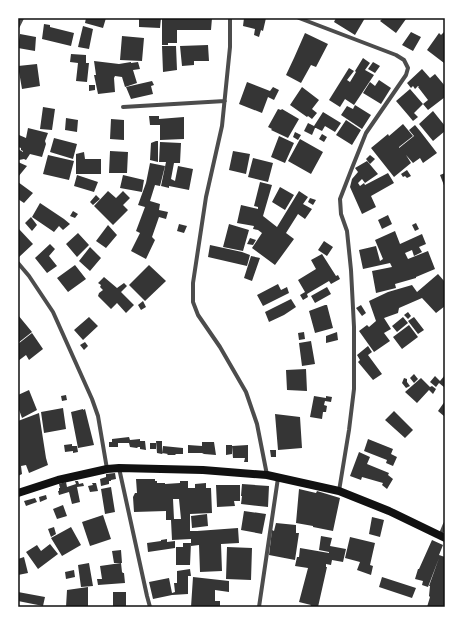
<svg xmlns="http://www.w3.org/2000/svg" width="463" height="625" font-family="'Noto Sans',sans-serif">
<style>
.building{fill:#353535;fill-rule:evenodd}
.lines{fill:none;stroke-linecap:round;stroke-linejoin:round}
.minor{stroke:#4c4c4c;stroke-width:4}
.secondary{stroke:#111;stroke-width:8}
.neatline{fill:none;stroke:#111;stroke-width:1.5}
</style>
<rect width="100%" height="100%" fill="#fff"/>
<!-- building -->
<path class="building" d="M 86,18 L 106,18 L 103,28 L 85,23 Z
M 139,18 L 161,18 L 160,28 L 139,27 Z
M 162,18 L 212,18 L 211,30 L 177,30 L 177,43 L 168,43 L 168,45 L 162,45 Z
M 244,18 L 266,18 L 263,31 L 261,30 L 259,37 L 254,35 L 255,29 L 243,26 Z
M 336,18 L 365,18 L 355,35 L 334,22 Z
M 383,18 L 404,18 L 406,19 L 396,33 L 380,21 Z
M 44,24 L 50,25 L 50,27 L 74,33 L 71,46 L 42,39 Z
M 83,26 L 93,29 L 89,49 L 78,47 Z
M 445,31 L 445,62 L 444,63 L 427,50 L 439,33 L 441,35 Z
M 411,32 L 421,37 L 413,51 L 402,45 Z
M 305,33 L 328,44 L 316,67 L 311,65 L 301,83 L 286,75 L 294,58 Z
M 20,34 L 36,37 L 35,51 L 18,48 Z
M 122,36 L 144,38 L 142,61 L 120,60 Z
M 208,45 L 209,61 L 194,61 L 194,65 L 182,66 L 180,46 Z
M 162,46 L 176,46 L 177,70 L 163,72 Z
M 71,54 L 86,55 L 86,63 L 89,63 L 87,82 L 76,81 L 78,63 L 70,62 Z
M 363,58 L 370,63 L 365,70 L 374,75 L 354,105 L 345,99 L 340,107 L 329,100 L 349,68 L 354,71 L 347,80 L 350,82 L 356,72 L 355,71 Z
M 94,61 L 119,64 L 131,62 L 131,63 L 138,62 L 140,69 L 133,70 L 137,83 L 125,87 L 122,77 L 115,76 L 114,78 L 115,92 L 98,94 L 94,75 L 96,75 Z
M 373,62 L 380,66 L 375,73 L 368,69 Z
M 37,64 L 40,86 L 22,89 L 18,66 Z
M 422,69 L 430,78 L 435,74 L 445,86 L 445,97 L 428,110 L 423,104 L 428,100 L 418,87 L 419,87 L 418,86 L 415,89 L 413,86 L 411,88 L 407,83 Z
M 379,80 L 391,88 L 381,104 L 363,93 L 370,82 L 375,86 Z
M 152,81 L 154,85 L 151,86 L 153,94 L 131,99 L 126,87 Z
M 247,82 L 270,91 L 273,87 L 279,90 L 274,100 L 268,97 L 262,113 L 239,104 Z
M 89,85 L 95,85 L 95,90 L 89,91 Z
M 302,87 L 319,100 L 312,109 L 317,113 L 312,119 L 308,116 L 307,117 L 290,105 Z
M 410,89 L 423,104 L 414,113 L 418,117 L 413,121 L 408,115 L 396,101 Z
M 355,105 L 371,115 L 362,129 L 341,115 L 347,106 L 353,109 Z
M 43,107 L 55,109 L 52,130 L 40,129 Z
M 278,109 L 281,110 L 282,109 L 299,119 L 288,138 L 271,130 L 272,129 L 268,127 Z
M 433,111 L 445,126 L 445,131 L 433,141 L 419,124 Z
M 323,112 L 341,123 L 335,132 L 325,126 L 322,131 L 316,128 L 315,128 L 312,135 L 304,131 L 308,123 L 314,126 Z
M 149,116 L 159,116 L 159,119 L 184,117 L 184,139 L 160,140 L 160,125 L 150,125 Z
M 66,118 L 78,120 L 77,132 L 65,130 Z
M 111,119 L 124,120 L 124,140 L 110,139 Z
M 346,120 L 361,130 L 352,145 L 336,135 Z
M 403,124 L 413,136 L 399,147 L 399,148 L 414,136 L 409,130 L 415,125 L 420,131 L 437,153 L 423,163 L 420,158 L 413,163 L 406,155 L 411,163 L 394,177 L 371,148 L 388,134 L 389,136 Z
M 28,128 L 48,133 L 45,141 L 46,144 L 42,157 L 30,154 L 26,160 L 24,159 L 19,160 L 18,162 L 27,166 L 18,177 L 18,149 L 23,152 L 23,151 L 21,150 L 21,148 L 18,147 L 18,139 L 19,135 L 26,138 Z
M 295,132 L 301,135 L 298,140 L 293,137 Z
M 322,134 L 327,137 L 324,142 L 319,139 Z
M 279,136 L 294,143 L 285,163 L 271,157 Z
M 54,138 L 77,144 L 73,159 L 50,152 Z
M 300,139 L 323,152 L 311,174 L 288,161 Z
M 156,141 L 158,141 L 158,162 L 150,160 L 151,143 Z
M 160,142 L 181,143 L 180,163 L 174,163 L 171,179 L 175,181 L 178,166 L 193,169 L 189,190 L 169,186 L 169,188 L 161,186 L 166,162 L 159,162 Z
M 110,151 L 128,152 L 127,173 L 109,173 Z
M 233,151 L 250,154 L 246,174 L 229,170 Z
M 84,152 L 85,159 L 101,159 L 101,174 L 76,174 L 76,154 Z
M 48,155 L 74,161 L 69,180 L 43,174 Z
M 370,155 L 375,159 L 370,164 L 366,159 Z
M 253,158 L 273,163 L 268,182 L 248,177 Z
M 367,161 L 378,174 L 365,183 L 362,179 L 358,183 L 360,186 L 364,183 L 365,185 L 388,173 L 394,183 L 371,196 L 376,207 L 362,214 L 350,187 L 352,179 L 358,172 L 355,168 Z
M 150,163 L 165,166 L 160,186 L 155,185 L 150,201 L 160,204 L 159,210 L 168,212 L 166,219 L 159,217 L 152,237 L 155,240 L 146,259 L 131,251 L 140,233 L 136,231 L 145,207 L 138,205 L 146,183 Z
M 407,170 L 411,176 L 407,178 L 405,176 L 403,177 L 401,174 Z
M 445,173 L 445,188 L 440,175 Z
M 77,175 L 98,182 L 94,192 L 74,186 Z
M 123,175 L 144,180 L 142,192 L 120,188 Z
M 18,182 L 33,193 L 24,203 L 18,199 Z
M 260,182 L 272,185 L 263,216 L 277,227 L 299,191 L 308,197 L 303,204 L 312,209 L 305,219 L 298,214 L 286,233 L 294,239 L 275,265 L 252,248 L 262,233 L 258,230 L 253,229 L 254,226 L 237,223 L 241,205 L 258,209 L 258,207 L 254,206 Z
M 280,187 L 294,195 L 285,210 L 272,202 Z
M 108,191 L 116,198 L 123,191 L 130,198 L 123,205 L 128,210 L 113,225 L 94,206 Z
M 96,195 L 100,199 L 93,205 L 90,202 Z
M 310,198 L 316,200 L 313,205 L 308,202 Z
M 40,203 L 64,219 L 70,224 L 63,230 L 59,226 L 54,232 L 32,217 Z
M 73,211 L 78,214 L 75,218 L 70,216 Z
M 388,215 L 392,224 L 382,229 L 378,220 Z
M 31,217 L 37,225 L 32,231 L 25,223 Z
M 416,223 L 419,229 L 415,231 L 412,225 Z
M 179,224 L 187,226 L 184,233 L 177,231 Z
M 229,224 L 249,230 L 243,251 L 223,247 Z
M 108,225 L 117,235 L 106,248 L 96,241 Z
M 18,228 L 33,244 L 18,258 Z
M 395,231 L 400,244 L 422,234 L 426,244 L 419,247 L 422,252 L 414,256 L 412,250 L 405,253 L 408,259 L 428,251 L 435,269 L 416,277 L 416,278 L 395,284 L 396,288 L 376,293 L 372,271 L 392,267 L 390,263 L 363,269 L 359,250 L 376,246 L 380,261 L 383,259 L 375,240 Z
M 78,233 L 89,245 L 77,257 L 66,244 Z
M 250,238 L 256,240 L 253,245 L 247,244 Z
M 324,241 L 333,247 L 327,256 L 318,250 Z
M 50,244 L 55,249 L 49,256 L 57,266 L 47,273 L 35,258 Z
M 210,245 L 242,252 L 250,255 L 247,266 L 208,257 Z
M 90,247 L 101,258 L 90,271 L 79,261 Z
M 322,254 L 336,276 L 338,275 L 340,279 L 331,284 L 329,281 L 307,294 L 308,297 L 303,300 L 300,295 L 305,292 L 298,280 L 316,269 L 311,260 Z
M 251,256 L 260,258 L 252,281 L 244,278 Z
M 75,265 L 86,279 L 68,292 L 57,278 Z
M 149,265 L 166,281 L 145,301 L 129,285 Z
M 438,274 L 445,282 L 445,306 L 436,313 L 422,298 L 399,308 L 398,313 L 384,318 L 391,329 L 384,333 L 390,341 L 374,352 L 359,331 L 367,325 L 369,327 L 376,321 L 369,301 L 388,292 L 412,285 L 417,292 Z
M 104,277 L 117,288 L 124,283 L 127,286 L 121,292 L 134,305 L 126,313 L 117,303 L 111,309 L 98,296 L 99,293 L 103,290 L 100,287 L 101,285 L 98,283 Z
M 278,284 L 281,290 L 287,287 L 289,293 L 263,306 L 257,295 Z
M 327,287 L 331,294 L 315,303 L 311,296 Z
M 291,299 L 296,307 L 284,315 L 269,322 L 265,312 Z
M 143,301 L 146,307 L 141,310 L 138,305 Z
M 325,305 L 327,305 L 333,328 L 315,333 L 309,311 Z
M 361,305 L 366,313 L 362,316 L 356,308 Z
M 408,312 L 411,316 L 408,319 L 404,315 Z
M 18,315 L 32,332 L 18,343 Z
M 89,317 L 98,326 L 83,340 L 74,330 Z
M 403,317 L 408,323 L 397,332 L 392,326 Z
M 414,317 L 424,330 L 418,334 L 408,321 Z
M 409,325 L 418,337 L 402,349 L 393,337 Z
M 304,332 L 305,339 L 299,340 L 298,333 Z
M 337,332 L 338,340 L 326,343 L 326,336 Z
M 32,333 L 43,349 L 29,360 L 26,355 L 18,361 L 18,344 Z
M 311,341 L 315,364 L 302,366 L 299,343 Z
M 85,342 L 88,346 L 84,350 L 80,345 Z
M 368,346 L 372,352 L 368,355 L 382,374 L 373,380 L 358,362 L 360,360 L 357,355 Z
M 306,369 L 307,391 L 287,390 L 286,370 Z
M 414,374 L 418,379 L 414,383 L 410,378 Z
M 445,375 L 445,388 L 439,383 L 436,387 L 430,382 L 435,376 L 440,381 Z
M 404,378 L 407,379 L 407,382 L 410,386 L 406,388 L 402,383 Z
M 421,378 L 430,387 L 432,386 L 436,389 L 433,394 L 429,390 L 417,403 L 405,392 Z
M 29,390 L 37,410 L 22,418 L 18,407 L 18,395 Z
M 66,395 L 67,400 L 62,401 L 61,396 Z
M 314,396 L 326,398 L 326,396 L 332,397 L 331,402 L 325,401 L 324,405 L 327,406 L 326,412 L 323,412 L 322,419 L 310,417 Z
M 445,401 L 445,417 L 438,411 Z
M 63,408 L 66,429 L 44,433 L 41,412 Z
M 83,409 L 83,410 L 85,409 L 94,445 L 78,448 L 71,412 Z
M 394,411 L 413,430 L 405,438 L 385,420 Z
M 39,413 L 46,458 L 48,465 L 29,473 L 26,465 L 21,466 L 22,474 L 18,476 L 18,421 Z
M 275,414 L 300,417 L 302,448 L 278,450 Z
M 129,437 L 130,440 L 140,439 L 140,441 L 145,441 L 146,450 L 140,449 L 140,447 L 138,447 L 137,448 L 130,447 L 129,443 L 118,443 L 118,447 L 109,447 L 109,442 L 112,442 L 112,439 Z
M 368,439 L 393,449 L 391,454 L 397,457 L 393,466 L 386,463 L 387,460 L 364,451 Z
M 156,441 L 162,441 L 162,454 L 157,453 Z
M 202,442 L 214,442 L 216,455 L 204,454 L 202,453 L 188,453 L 188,445 L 202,446 Z
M 150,443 L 156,443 L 156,449 L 150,449 Z
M 72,444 L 72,446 L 77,446 L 78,452 L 73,453 L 73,451 L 65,452 L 64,445 Z
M 226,445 L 232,445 L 232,454 L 226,455 Z
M 248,445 L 248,462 L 244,462 L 245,458 L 233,458 L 232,446 Z
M 163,446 L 183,448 L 183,454 L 176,454 L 175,455 L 167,455 L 168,454 L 162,453 Z
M 270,450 L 276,450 L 276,457 L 271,457 Z
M 359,452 L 370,457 L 367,464 L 389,473 L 388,475 L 393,479 L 387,489 L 382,485 L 383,483 L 362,477 L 361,480 L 350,476 Z
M 115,473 L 116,479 L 111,480 L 111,481 L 109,481 L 109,484 L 101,486 L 100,479 L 106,477 L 106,474 Z
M 136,479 L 155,479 L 155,481 L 157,481 L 157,483 L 165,483 L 165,484 L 180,483 L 180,481 L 188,481 L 188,488 L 195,488 L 195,484 L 206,483 L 206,488 L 211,488 L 212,513 L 190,514 L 190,531 L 197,531 L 238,528 L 239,543 L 221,544 L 222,571 L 200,572 L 199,545 L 191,546 L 191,539 L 172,540 L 171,520 L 166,520 L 166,511 L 134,512 L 133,497 L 135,493 L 137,493 ZM 173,499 L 179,499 L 181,519 L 174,519 Z
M 75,481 L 78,481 L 79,484 L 83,483 L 84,486 L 77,487 L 80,502 L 72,504 L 69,492 L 59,495 L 58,491 L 59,491 L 59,488 L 60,488 L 59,484 L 66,482 L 67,487 L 76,484 Z
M 92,483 L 96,483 L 98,491 L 90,492 L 88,486 L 93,485 Z
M 242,484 L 269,486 L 268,507 L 241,504 L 242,496 L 241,496 Z
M 216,485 L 240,485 L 240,501 L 234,501 L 235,506 L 217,507 Z
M 111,487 L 115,512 L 105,514 L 101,489 Z
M 299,489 L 316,493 L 317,491 L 340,498 L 333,531 L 313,527 L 313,526 L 296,523 Z
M 46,495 L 47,499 L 40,502 L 39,497 Z
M 35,498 L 37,502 L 26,506 L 24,501 Z
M 63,505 L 67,516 L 57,519 L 53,509 Z
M 244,511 L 266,514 L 262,534 L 241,530 Z
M 207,514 L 208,526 L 192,528 L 191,516 Z
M 103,515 L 111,539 L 90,546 L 82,522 Z
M 372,517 L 384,520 L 380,537 L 369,534 Z
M 276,523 L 296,525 L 296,533 L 299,533 L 295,560 L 269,555 L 272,530 L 274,531 Z
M 54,527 L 56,534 L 51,537 L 48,529 Z
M 71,527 L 81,545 L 62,556 L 51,538 Z
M 321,536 L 332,538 L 330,546 L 346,549 L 343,562 L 332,560 L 331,565 L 326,564 L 326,567 L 327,567 L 318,607 L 310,607 L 311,605 L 299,602 L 308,568 L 295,566 L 297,557 L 299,557 L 300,548 L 329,553 L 329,552 L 319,550 Z
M 350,537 L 375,543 L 370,565 L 373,566 L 371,575 L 357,570 L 360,562 L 345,558 Z
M 167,539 L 167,542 L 175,541 L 175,548 L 148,552 L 147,543 L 161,541 L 161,540 Z
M 432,540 L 443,545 L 439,555 L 445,557 L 445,607 L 427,607 L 430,597 L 429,596 L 430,586 L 429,586 L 439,558 L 428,587 L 422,585 L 423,581 L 415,579 L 418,569 L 419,569 Z
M 183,543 L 191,543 L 190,565 L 176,565 L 176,547 L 183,547 Z
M 50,544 L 58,554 L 38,569 L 26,552 L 37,545 L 41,551 Z
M 227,547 L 252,548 L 251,580 L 226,579 Z
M 121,550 L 122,563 L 114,563 L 112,551 Z
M 24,557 L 28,573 L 18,575 L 18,559 Z
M 89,563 L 93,586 L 81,587 L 78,565 Z
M 121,563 L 122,572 L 123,573 L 124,573 L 125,583 L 98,585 L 97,579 L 102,579 L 100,566 Z
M 190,569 L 191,576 L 188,576 L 188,594 L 172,595 L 153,599 L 149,582 L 169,578 L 172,593 L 175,592 L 174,583 L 177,583 L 177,571 Z
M 74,570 L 75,577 L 66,579 L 65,572 Z
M 193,577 L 229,581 L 229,592 L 215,590 L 215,601 L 220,601 L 220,607 L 191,607 Z
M 382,577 L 416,588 L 412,598 L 379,587 Z
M 88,587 L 88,607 L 66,607 L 67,590 Z
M 18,592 L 45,597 L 43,606 L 18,601 Z
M 113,592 L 126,592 L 126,607 L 113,607 Z"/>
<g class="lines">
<!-- minor -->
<path class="minor" d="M 230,18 L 230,47 L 222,126 L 206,197 L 193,283 L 193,302 L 198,315 L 220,347 L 246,392 L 257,424 L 267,475
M 299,18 L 396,55 L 404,60 L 408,68 L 406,75 L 366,133 L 352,168 L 340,199 L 341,214 L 347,231 L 351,270 L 354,327 L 354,389 L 349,430 L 339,491
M 18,26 L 22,18
M 123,107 L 225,101
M 18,263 L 29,276 L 53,312 L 92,399 L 98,416 L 107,469
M 119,468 L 147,596 L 150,607
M 440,536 L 445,524
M 259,607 L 278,478"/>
<!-- secondary -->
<path class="secondary" d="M 18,493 L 58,480 L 107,469 L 119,468 L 203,470 L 267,475 L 339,491 L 389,511 L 445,538"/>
</g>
<!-- border -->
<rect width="463" height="625" fill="none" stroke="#ffffff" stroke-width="38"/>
<rect x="19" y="19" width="425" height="587" class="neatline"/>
</svg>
